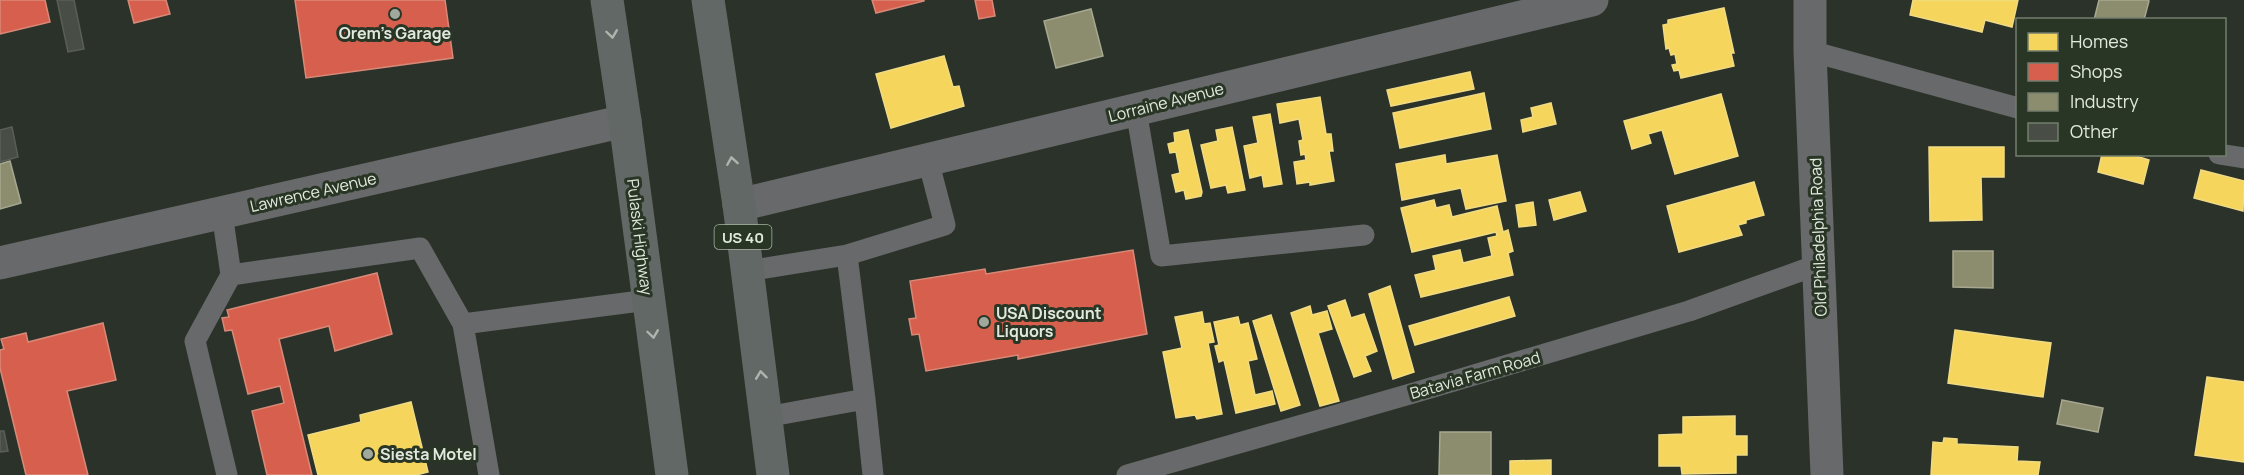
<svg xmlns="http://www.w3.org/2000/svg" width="2244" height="475" font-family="Manrope,sans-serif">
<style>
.homes{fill:#f6d55c;stroke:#f0db83;stroke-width:1.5}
.shops{fill:#d6604d;stroke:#d98978;stroke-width:1.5}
.industry{fill:#8c8c6e;stroke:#a6a890;stroke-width:1.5}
.building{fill:#484e46;stroke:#595f57;stroke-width:1.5}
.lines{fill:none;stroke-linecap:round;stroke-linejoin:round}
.lane{stroke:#67696a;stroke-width:21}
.street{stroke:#67696a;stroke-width:33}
.highway{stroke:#626865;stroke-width:33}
.oneway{stroke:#aeb5ae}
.poi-dot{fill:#a1a99f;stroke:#293625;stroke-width:2}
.labels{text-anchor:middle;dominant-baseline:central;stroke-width:6;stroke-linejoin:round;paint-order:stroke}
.shield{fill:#293625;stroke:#aab3a6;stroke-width:1.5}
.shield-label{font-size:15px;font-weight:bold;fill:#e1e9de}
.poi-label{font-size:16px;font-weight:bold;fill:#e1e9de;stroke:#293625;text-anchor:start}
.street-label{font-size:16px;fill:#e1e9de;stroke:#293625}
</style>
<rect width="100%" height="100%" fill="#2b3229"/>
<!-- homes -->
<path class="homes" d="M 1913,0 L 2018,0 L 2012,27 L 1985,20 L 1982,32 L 1910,15 Z
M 1724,8 L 1734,53 L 1731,53 L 1734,66 L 1681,78 L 1679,70 L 1674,71 L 1672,65 L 1677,64 L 1675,54 L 1671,55 L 1669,48 L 1666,49 L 1663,25 L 1668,24 L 1668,20 Z
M 944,56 L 953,87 L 959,86 L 964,106 L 891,128 L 876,74 Z
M 1470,72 L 1474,89 L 1391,106 L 1387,90 Z
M 1484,93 L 1491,129 L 1400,148 L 1393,113 Z
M 1721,94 L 1738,156 L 1675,174 L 1662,130 L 1648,134 L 1651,143 L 1632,149 L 1624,121 Z
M 1320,97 L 1326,134 L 1331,134 L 1333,151 L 1329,151 L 1334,181 L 1310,185 L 1310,182 L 1297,184 L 1294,162 L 1306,160 L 1305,154 L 1301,155 L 1299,141 L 1303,140 L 1299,119 L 1280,123 L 1277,104 Z
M 1551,103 L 1556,124 L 1523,132 L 1521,120 L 1533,117 L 1531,108 Z
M 1270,114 L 1282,184 L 1264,187 L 1262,175 L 1250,178 L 1244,146 L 1258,143 L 1253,117 Z
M 1232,127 L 1245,190 L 1228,193 L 1226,185 L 1211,188 L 1201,145 L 1218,141 L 1216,130 Z
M 1188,130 L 1202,192 L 1201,196 L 1186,199 L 1184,190 L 1176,192 L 1172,175 L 1180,173 L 1176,152 L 1170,153 L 1168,144 L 1175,142 L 1174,133 Z
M 1929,147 L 2004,147 L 2004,177 L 1981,177 L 1982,220 L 1930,221 Z
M 2102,154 L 2130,154 L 2149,160 L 2143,184 L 2098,172 Z
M 1445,155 L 1446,164 L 1497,155 L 1506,201 L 1466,209 L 1461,188 L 1402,200 L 1396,164 Z
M 2201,170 L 2244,181 L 2243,211 L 2194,198 Z
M 1754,182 L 1764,215 L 1746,220 L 1746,223 L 1738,225 L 1742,235 L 1679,252 L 1667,206 Z
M 1580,192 L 1586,211 L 1554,220 L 1549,200 Z
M 1434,200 L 1436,208 L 1449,205 L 1452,217 L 1497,206 L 1503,232 L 1508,230 L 1513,251 L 1508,253 L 1513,275 L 1421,297 L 1415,275 L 1436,270 L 1433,256 L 1460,250 L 1463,263 L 1492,256 L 1488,238 L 1497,236 L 1496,232 L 1412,252 L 1401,208 Z
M 1533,202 L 1536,225 L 1519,227 L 1516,205 Z
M 1390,286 L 1414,372 L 1393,379 L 1369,294 Z
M 1509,297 L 1515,316 L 1415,345 L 1409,326 Z
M 1345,300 L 1351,318 L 1364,314 L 1377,351 L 1365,356 L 1371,371 L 1354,377 L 1328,306 Z
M 1310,306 L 1312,315 L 1327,311 L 1332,329 L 1318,333 L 1339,401 L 1320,406 L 1291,313 Z
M 1202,312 L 1204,324 L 1210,323 L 1214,342 L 1208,343 L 1222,414 L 1197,419 L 1195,415 L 1176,418 L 1163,352 L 1182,348 L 1175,317 Z
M 1271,315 L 1300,405 L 1281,411 L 1253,321 Z
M 1238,317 L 1240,325 L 1248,323 L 1257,359 L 1248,361 L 1255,395 L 1272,391 L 1275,404 L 1236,413 L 1224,360 L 1219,362 L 1215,346 L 1219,345 L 1214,322 Z
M 1955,330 L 2051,343 L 2043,397 L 1948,383 Z
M 2207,377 L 2244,382 L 2244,462 L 2195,455 Z
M 411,402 L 428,472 L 416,475 L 318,475 L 308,435 L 361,422 L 360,415 Z
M 1735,416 L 1735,436 L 1747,436 L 1747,455 L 1736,455 L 1736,473 L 1682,474 L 1681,466 L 1659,466 L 1659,435 L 1683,434 L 1683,417 Z
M 1944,438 L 1957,439 L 1957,444 L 2018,447 L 2017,461 L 2040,462 L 2038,475 L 1931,475 L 1933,442 L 1943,443 Z
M 1551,460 L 1551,475 L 1510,475 L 1510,461 Z"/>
<!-- shops -->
<path class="shops" d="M 0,0 L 45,0 L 50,22 L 0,34 Z
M 128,0 L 166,0 L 170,14 L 134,23 Z
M 295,0 L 445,0 L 453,58 L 306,78 Z
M 872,0 L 924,0 L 924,1 L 876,13 Z
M 975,0 L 992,0 L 995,16 L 979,19 Z
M 1133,250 L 1147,334 L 1018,359 L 1018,355 L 926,371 L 919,334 L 912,335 L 909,319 L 916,318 L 910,281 L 985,269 L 986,274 Z
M 377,273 L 392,334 L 335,351 L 329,326 L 279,339 L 312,475 L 267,475 L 252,411 L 284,403 L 280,386 L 248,394 L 232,330 L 225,331 L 222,318 L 229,317 L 227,310 Z
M 103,323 L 116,380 L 67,391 L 88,475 L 26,475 L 0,368 L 0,350 L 4,349 L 1,339 L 26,333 L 28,342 Z"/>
<!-- industry -->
<path class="industry" d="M 2099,0 L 2148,0 L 2149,1 L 2144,20 L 2094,20 Z
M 1091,9 L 1103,56 L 1056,68 L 1044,21 Z
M 10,161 L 21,203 L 0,209 L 0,164 Z
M 1953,251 L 1993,251 L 1993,288 L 1953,287 Z
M 2062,400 L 2103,408 L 2098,432 L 2057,424 Z
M 1440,432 L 1491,432 L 1491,475 L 1439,475 Z"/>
<!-- building -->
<path class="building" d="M 57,0 L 74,0 L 84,49 L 68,52 Z
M 12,127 L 18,157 L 0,162 L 0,130 Z
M 0,431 L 4,431 L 8,451 L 0,452 Z"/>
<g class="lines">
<!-- lane -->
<path class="lane" d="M 1810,51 L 2018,108
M 1136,110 L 1161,256 L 1364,235
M 2219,154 L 2244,158
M 222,213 L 231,275 L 420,248 L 463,324
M 847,255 L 945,225 L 928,160
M 747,271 L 847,255 L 865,399 L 766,417
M 865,399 L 873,475
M 227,475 L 195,341 L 231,275
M 489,475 L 463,324 L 648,300
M 1127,475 L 1417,392 L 1689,311 L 1820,264"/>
<!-- street -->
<path class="street" d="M 1810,0 L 1810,51 L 1827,475
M 739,205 L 1592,0
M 0,263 L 625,121"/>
<!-- highway -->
<path class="highway" d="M 607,0 L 625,121 L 672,475
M 708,0 L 739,205 L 773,475"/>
</g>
<!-- one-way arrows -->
<defs><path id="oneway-chevron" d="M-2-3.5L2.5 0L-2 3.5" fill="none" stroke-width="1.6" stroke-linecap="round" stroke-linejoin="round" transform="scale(1.5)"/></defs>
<g class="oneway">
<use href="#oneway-chevron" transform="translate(612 34) rotate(82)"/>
<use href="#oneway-chevron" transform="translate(732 161) rotate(-99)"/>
<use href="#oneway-chevron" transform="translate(653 334) rotate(82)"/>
<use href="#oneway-chevron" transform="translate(761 375) rotate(-97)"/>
</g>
<!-- markers -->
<g class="poi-dot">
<circle cx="395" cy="14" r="6"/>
<circle cx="984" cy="322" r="6"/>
<circle cx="368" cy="454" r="6"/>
</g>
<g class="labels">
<!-- shield labels -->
<rect class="shield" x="714.5" y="225" width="57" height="24" rx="4.5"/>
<g class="shield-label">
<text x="743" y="237">US 40</text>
</g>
<!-- poi labels -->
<g class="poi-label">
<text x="395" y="33" text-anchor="middle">Orem's Garage</text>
<text x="996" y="313">USA Discount<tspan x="996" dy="18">Liquors</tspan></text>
<text x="380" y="454">Siesta Motel</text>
</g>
<!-- street labels -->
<g class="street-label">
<text transform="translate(1166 102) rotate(-14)">Lorraine Avenue</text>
<text transform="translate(313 192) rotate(-13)">Lawrence Avenue</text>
<text transform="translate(640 237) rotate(83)">Pulaski Highway</text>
<text transform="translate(1818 237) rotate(-92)">Old Philadelphia Road</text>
<text transform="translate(1475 375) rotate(-16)">Batavia Farm Road</text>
</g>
</g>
<!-- legend -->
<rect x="2016" y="18" width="210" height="138" fill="#293625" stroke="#737e6f" stroke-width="1.5"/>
<rect x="2028" y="33" width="30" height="18" fill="#f6d55c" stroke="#737e6f" stroke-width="1.5"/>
<text x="2070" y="48" font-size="18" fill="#e1e9de">Homes</text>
<rect x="2028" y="63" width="30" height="18" fill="#d6604d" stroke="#737e6f" stroke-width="1.5"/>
<text x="2070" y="78" font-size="18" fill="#e1e9de">Shops</text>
<rect x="2028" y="93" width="30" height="18" fill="#8c8c6e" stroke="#737e6f" stroke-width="1.5"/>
<text x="2070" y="108" font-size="18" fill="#e1e9de">Industry</text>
<rect x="2028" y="123" width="30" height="18" fill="#484e46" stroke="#737e6f" stroke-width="1.5"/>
<text x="2070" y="138" font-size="18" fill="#e1e9de">Other</text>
</svg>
